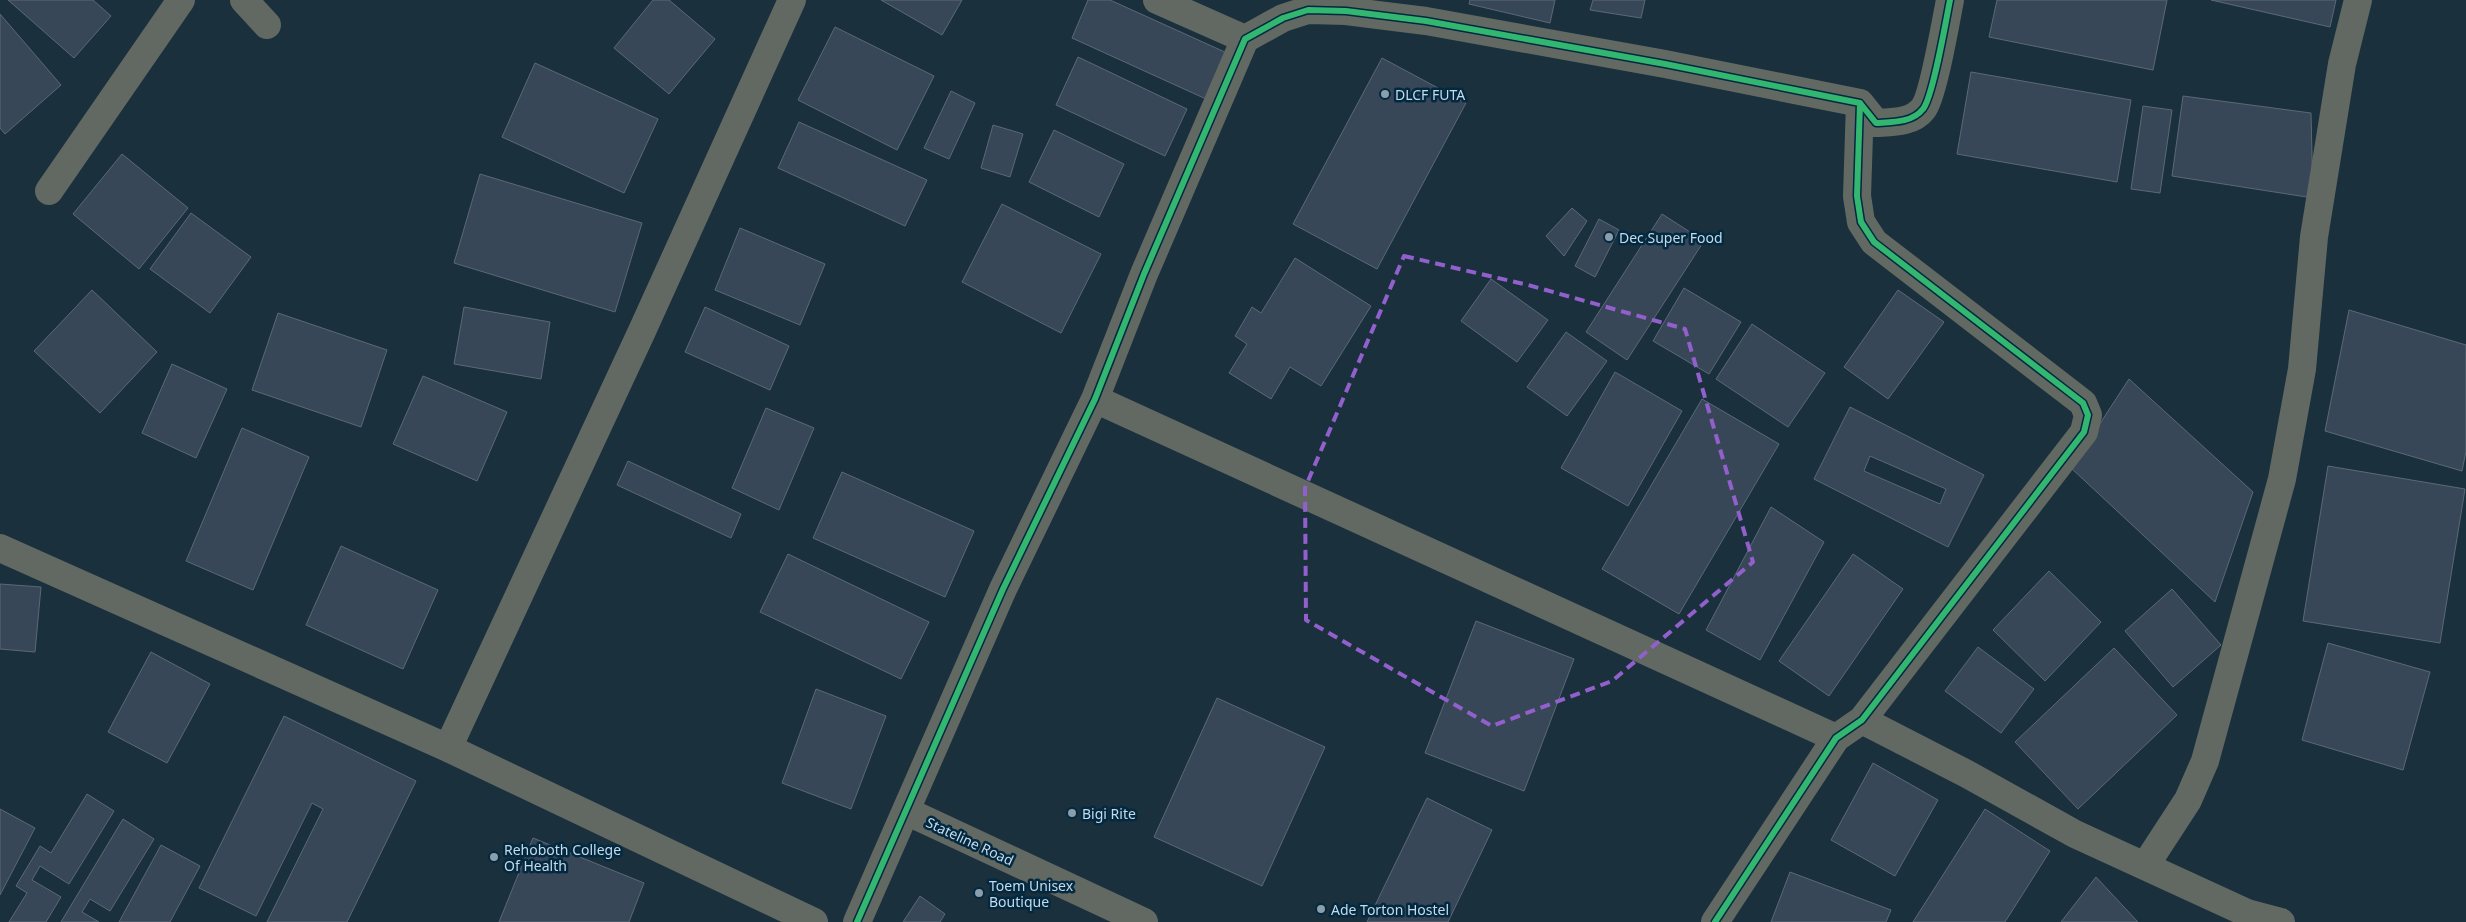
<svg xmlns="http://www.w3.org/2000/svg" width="2466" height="922" font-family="'Noto Sans',sans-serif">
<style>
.building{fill:#384758;stroke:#5b6976;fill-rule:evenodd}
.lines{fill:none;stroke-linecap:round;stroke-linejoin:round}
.minor{stroke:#626962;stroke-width:28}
.cycleway-casing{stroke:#022940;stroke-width:9}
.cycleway{stroke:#33b770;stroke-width:6}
.marked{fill:none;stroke:#9260cc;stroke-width:4;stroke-dasharray:10 6;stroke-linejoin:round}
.poi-dot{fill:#8a9ead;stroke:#022940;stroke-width:2}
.labels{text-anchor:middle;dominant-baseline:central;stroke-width:5;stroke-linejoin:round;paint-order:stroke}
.poi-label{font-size:14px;fill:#c6daea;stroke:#022940;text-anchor:start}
.street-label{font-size:14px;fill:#c6daea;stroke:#022940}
</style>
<rect width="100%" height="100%" fill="#1b303d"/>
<!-- building -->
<path class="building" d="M 8,0 L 93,0 L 111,16 L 74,58 Z
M 653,0 L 669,0 L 715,39 L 669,94 L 614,48 Z
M 881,0 L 962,0 L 942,35 Z
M 1088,0 L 1110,0 L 1227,53 L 1206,99 L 1072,38 Z
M 1470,0 L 1555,0 L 1550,23 L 1469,4 Z
M 1593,0 L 1645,0 L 1641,18 L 1590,10 Z
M 1997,0 L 2167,0 L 2153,70 L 1989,37 Z
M 2211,0 L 2336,0 L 2330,27 Z
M 0,14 L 61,85 L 5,134 L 0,128 Z
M 835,27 L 934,76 L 897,150 L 798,100 Z
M 1078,57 L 1187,109 L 1165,156 L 1056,105 Z
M 1382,58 L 1466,103 L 1377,269 L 1293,224 Z
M 535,63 L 658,119 L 624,193 L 502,137 Z
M 1971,72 L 2131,100 L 2117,182 L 1957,154 Z
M 951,91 L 975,103 L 949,159 L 924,148 Z
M 2183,96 L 2311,113 L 2313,198 L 2172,176 Z
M 2143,106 L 2172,110 L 2160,193 L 2131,189 Z
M 799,122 L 927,180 L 905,226 L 778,168 Z
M 993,125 L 1023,134 L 1010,177 L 981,168 Z
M 1054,130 L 1124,164 L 1099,217 L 1029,182 Z
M 122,154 L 188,208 L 139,269 L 73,214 Z
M 480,174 L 642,223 L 615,312 L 454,263 Z
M 1002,204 L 1101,254 L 1061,333 L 962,282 Z
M 1572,208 L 1587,221 L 1564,256 L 1546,236 Z
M 191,213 L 251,257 L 210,313 L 150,269 Z
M 1662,214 L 1704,241 L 1627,360 L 1586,332 Z
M 1599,219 L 1619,230 L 1595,277 L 1575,266 Z
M 740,228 L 825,264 L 800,325 L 715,290 Z
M 1295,258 L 1371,306 L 1321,386 L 1290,367 L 1271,399 L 1229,373 L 1247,344 L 1235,336 L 1252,307 L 1261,313 Z
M 1491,279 L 1548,320 L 1517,362 L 1461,321 Z
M 1684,288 L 1741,322 L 1709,374 L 1653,341 Z
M 92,290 L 157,352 L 100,413 L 34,351 Z
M 1898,290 L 1944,322 L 1888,399 L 1844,367 Z
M 464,307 L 550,322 L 541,379 L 454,364 Z
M 705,307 L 789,346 L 770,390 L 685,352 Z
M 2349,310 L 2466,345 L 2466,451 L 2462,471 L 2325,431 Z
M 278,313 L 387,350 L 361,427 L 252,390 Z
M 1752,324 L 1825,373 L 1788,427 L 1716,379 Z
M 1566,332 L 1607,361 L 1567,416 L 1527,387 Z
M 172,364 L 227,389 L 196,458 L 142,433 Z
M 1615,372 L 1682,411 L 1628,506 L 1561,468 Z
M 423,376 L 507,412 L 477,481 L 393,444 Z
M 2129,379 L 2253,492 L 2215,602 L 2071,468 Z
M 1702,399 L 1779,444 L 1679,614 L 1602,569 Z
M 1850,407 L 1984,475 L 1948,547 L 1814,479 ZM 1870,456 L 1946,489 L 1940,504 L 1864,471 Z
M 766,408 L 814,428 L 779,510 L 732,488 Z
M 242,428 L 309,457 L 253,590 L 186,561 Z
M 628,461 L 741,514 L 731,538 L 617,485 Z
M 2328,466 L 2465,489 L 2440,643 L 2303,621 Z
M 842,472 L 974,531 L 945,597 L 813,538 Z
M 1771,507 L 1824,542 L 1760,660 L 1706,630 Z
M 341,546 L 438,590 L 403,669 L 306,625 Z
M 788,554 L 929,622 L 901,679 L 760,612 Z
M 1853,554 L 1903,589 L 1829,696 L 1779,661 Z
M 2049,571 L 2101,622 L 2045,681 L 1993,630 Z
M 0,584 L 41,587 L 35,652 L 0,649 Z
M 2172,589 L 2221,645 L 2173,687 L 2125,631 Z
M 1476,621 L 1574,659 L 1524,791 L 1425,753 Z
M 2328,643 L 2430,672 L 2403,770 L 2302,740 Z
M 1978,647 L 2034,689 L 2001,733 L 1945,691 Z
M 2114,648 L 2177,715 L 2078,809 L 2015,742 Z
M 151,652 L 210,684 L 167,763 L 108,732 Z
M 816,689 L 886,716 L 851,809 L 782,783 Z
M 1217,698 L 1325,747 L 1262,886 L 1154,837 Z
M 284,716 L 416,781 L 347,922 L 267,922 L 323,809 L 312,803 L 256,916 L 199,888 Z
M 1873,763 L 1938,800 L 1895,876 L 1831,840 Z
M 87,794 L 114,811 L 69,884 L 40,866 L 32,880 L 61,897 L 46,922 L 9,922 L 27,893 L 16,886 L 40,846 L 51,853 Z
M 1427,798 L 1492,830 L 1448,922 L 1367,922 Z
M 0,809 L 35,828 L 0,895 Z
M 1985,809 L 2050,851 L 2005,922 L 1913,922 Z
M 123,819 L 154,839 L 110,911 L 90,899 L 82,912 L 99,922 L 61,922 Z
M 533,838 L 644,883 L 629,922 L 499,922 Z
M 161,845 L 200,866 L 170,922 L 119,922 Z
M 1790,872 L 1891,910 L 1886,922 L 1771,922 Z
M 2096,877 L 2138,922 L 2061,922 Z
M 920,896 L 945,914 L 940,922 L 903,922 Z"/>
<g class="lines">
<!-- minor -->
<path class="minor" d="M 244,0 L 267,25
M 1157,0 L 1245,39
M 49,191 L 181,0
M 1095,399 L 1836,738
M 0,548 L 448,748 L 814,922
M 1862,720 L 1967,774 L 2075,834 L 2247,913 L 2281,922
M 448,748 L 642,331 L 792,0
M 906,811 L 1144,922
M 2145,866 L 2188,800 L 2205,761 L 2282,479 L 2302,369 L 2314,237 L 2342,64 L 2358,0
M 857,922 L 1003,589 L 1095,399 L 1144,274 L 1245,39 L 1283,18 L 1308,10 L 1346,11 L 1426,21 L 1665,64 L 1860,103 L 1876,123 C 1892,122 1912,123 1923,109 C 1933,97 1946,20 1950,0
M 1715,922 L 1836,738 L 1862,720 L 2084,432 L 2088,415 L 2083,403 L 1874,242 L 1861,222 L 1857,196 L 1860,103"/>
<!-- cycleway casing -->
<g class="cycleway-casing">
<path id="cycleway" d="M 857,922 L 1003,589 L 1095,399 L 1144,274 L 1245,39 L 1283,18 L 1308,10 L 1346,11 L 1426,21 L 1665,64 L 1860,103 L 1876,123 C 1892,122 1912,123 1923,109 C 1933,97 1946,20 1950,0
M 1715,922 L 1836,738 L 1862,720 L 2084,432 L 2088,415 L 2083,403 L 1874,242 L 1861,222 L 1857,196 L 1860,103"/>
</g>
<!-- cycleway -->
<use href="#cycleway" class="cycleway"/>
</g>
<!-- marked area -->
<path class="marked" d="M 1404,256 L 1528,285 L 1685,329 L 1753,562 L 1612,681 L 1492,726 L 1306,620 L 1305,488 Z"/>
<!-- markers -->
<g class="poi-dot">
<circle cx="1385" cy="94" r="5"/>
<circle cx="1609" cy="237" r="5"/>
<circle cx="1072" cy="813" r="5"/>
<circle cx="494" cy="857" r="5"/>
<circle cx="979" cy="893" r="5"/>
<circle cx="1321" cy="909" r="5"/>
</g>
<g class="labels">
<!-- poi labels -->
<g class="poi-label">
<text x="1395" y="94">DLCF FUTA</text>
<text x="1619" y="237">Dec Super Food</text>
<text x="1082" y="813">Bigi Rite</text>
<text x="504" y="849">Rehoboth College<tspan x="504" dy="16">Of Health</tspan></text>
<text x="989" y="885">Toem Unisex<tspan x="989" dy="16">Boutique</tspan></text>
<text x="1331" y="909">Ade Torton Hostel</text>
</g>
<!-- street labels -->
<g class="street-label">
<text transform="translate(970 841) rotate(25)">Stateline Road</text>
</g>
</g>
</svg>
